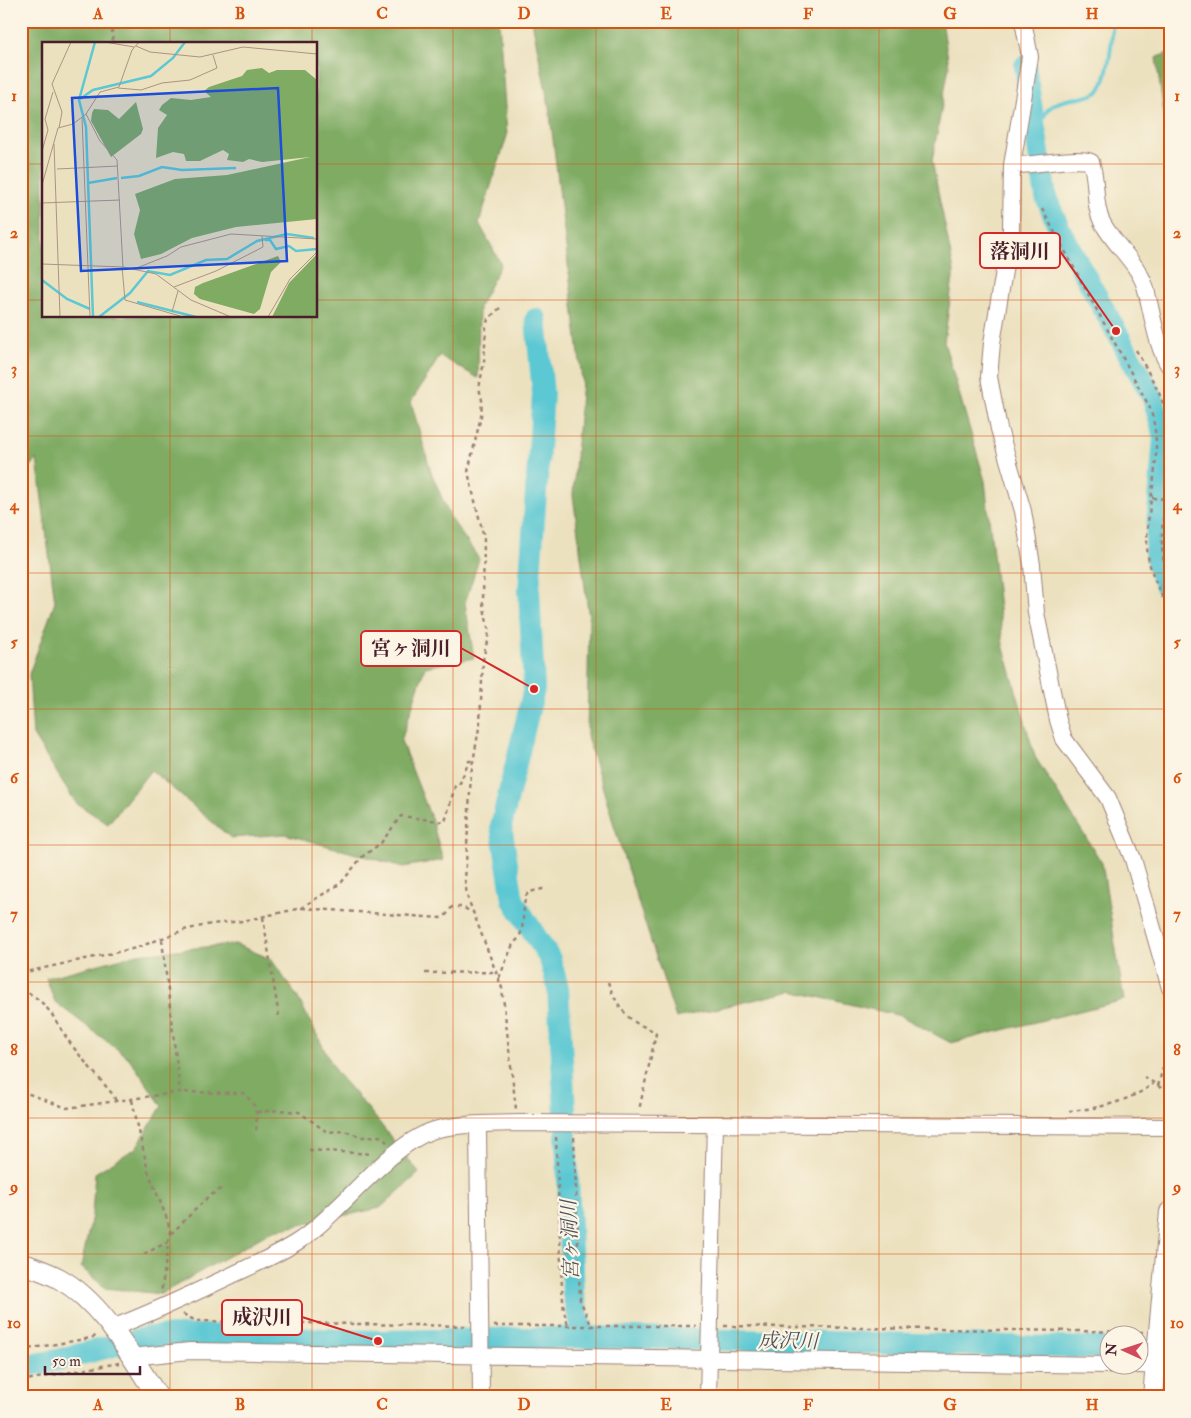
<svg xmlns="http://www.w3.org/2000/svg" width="1191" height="1418" font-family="'IM FELL Double Pica','Noto Serif JP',serif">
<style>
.forest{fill:#7fab63;stroke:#646547;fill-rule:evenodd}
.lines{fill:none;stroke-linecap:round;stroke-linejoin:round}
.stream{stroke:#5bc8d3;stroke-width:4}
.river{stroke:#5bc8d3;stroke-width:22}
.minor-casing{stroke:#9b8075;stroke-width:18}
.major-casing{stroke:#9b8075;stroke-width:22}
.path{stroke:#9b8075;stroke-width:2.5;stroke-dasharray:4 4;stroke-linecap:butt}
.minor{stroke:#fff;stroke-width:16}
.major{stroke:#fff;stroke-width:20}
.grid{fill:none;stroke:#d8530f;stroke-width:1;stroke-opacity:0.55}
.labels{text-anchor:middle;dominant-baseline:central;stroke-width:4.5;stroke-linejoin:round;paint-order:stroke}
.water-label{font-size:20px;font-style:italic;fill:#4f525d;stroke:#fcf5e5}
.inset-river{fill:none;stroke:#5bc8d3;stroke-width:2.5}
.inset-road{fill:none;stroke:#ab9384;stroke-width:1}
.view{fill:#1d4ed8;fill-opacity:0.15;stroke:#1d4ed8;stroke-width:2.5}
.inset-edge{fill:none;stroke:#4a1f2b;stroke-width:2.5}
.leader{fill:none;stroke:#d62828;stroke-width:2}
.callout-dot{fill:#d62828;stroke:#fcf5e5;stroke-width:2}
.callout{fill:#fcf5e5;stroke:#d62828;stroke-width:2}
.callout-label{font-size:20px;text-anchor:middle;font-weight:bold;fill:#4a1f2b}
.neatline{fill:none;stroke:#d8530f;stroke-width:2}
.grid-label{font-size:16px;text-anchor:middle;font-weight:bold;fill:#d8530f}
</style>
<rect width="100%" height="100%" fill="#fcf5e5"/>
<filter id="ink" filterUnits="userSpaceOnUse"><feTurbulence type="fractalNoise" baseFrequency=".02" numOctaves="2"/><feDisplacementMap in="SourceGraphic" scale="10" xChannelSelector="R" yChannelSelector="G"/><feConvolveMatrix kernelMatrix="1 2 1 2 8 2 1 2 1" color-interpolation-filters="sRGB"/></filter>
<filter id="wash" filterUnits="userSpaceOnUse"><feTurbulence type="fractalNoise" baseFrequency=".0096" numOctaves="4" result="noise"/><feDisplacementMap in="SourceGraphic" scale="20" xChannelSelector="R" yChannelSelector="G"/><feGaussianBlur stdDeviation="1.12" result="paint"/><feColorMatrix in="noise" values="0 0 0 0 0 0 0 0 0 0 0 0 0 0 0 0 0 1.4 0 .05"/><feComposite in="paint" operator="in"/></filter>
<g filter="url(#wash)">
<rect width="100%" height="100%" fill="#ece1bf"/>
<!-- forest -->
<path class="forest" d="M 21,21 L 499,21 L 507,136 L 479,223 L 501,264 L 479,307 L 478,378 L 440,356 L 411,402 L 431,472 L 450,517 L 479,559 L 465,603 L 474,658 L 425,667 L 401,741 L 431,818 L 443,860 L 403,867 L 285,834 L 231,838 L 151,770 L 108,824 L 76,803 L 33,735 L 29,674 L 55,602 L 37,459 L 21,478 ZM 44,44 L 316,44 L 316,316 L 44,316 Z
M 532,21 L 942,21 L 949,66 L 932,161 L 954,271 L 944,342 L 985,481 L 1003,645 L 1035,757 L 1102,863 L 1124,1000 L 951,1043 L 901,1016 L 792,991 L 676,1018 L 627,868 L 587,736 L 589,618 L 573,495 L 582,380 L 549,106 Z
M 1170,52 L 1170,134 L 1165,121 L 1156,58 Z
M 235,944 L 271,959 L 298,998 L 336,1072 L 371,1112 L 419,1173 L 380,1208 L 272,1231 L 161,1294 L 105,1288 L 81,1267 L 92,1215 L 95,1173 L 136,1148 L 162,1106 L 129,1058 L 55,1002 L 46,978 L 138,954 Z"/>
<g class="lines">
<!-- stream -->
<path class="stream" d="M 1038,146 C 1043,112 1043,102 1080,98 C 1085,97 1094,95 1098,92 C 1108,82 1114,35 1111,21"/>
<!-- river -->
<path class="river" d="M 1025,66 L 1046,197 L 1059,228 L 1153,398 L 1164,436 L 1155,554 L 1160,573 L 1170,595
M 536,319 L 543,394 L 529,590 L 534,689 L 501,826 L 513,900 L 550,959 L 558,988 L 565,1112
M 566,1135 L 573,1294 L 582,1332 L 592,1337
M 1138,1349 L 1170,1349
M 21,1367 L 58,1360 L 148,1337 L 205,1335 L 378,1341 L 592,1337 L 1108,1348"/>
</g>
</g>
<g filter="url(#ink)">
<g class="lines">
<!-- minor casing -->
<g class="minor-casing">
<path id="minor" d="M 1023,21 L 1030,57 L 1012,165 L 1011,229 L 992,343 L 989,377 L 999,429 L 1023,511 L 1032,565 L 1036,613 L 1058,720 L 1064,739 L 1108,798 L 1133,859 L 1170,988
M 1012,165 C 1035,166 1074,156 1091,162 C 1098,182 1093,204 1102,222 C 1114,245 1137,262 1145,286 C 1152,310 1156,348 1170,367
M 478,1125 L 481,1397
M 112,1328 C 152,1313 190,1295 230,1276 C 253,1265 278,1255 300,1240 C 342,1212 392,1140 438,1129 C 464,1123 492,1124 518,1123 L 1170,1127
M 131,1357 L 190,1351 L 1108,1365
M 1138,1365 L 1170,1366
M 708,1397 L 715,1124"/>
</g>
<!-- major casing -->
<g class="major-casing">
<path id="major" d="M 21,1263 C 34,1268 48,1272 60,1279 C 104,1304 131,1357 158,1397
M 1153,1397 L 1170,1212"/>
</g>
<!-- path -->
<path class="path" d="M 111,21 L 113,44
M 1042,209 L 1149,406 C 1166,451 1147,497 1147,544 C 1147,569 1160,591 1170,613
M 500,308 L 488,319 L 486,327 L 484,362 L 479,388 L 482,400 L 481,416 L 468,472 L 484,538 L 483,603 L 489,632 L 483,660 L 480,722 L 471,774 L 465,881 L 467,896 L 502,988 L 516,1109
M 1136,350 C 1150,376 1165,399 1170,428
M 1170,469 C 1166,505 1154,547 1170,581
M 1152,498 L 1166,499
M 302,908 L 440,918 L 446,915 L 452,907 L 462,907 L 472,912
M 263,917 L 279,1017
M 162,940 L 180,1092
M 21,973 L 136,948 L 184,930 L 211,924 L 243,921 L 301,908 L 341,883 L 362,857 L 381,843 L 401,816 L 445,822 L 455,786 L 460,783 L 469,761 L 473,761
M 425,973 L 496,972
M 499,978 L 513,944 L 519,938 L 522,930 L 525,897 L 529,892 L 547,888
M 608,982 C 613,996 620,1010 632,1020 C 639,1026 649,1027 656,1034 L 639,1110
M 21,989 C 52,1003 55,1024 74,1048 C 87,1065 101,1080 114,1096 L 116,1102
M 1144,1077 L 1154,1083
M 1158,1086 L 1170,1042
M 1158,1086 L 1170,1093
M 21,1091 L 67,1108 L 180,1092 L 243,1093 C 259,1107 257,1113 256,1133
M 132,1100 L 148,1171 L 167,1219 L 170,1231 L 161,1294
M 1069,1111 C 1097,1109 1132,1101 1154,1083
M 257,1112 L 279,1110 L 299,1112 L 327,1132 L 345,1131 L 362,1137 L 380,1136 L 388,1143
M 556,1137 L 562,1288 L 564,1312 L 568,1325
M 574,1137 L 580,1300 L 591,1325
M 309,1150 L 373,1154
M 171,1234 L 208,1197 L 224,1187
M 144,1254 L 168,1242
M 183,1314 L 196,1321 L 466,1326
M 494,1326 L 696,1326
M 724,1326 L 1143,1332
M 21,1350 L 91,1338 L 98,1335
M 21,1381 L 119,1363"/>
<!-- minor -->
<use href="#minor" class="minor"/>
<!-- major -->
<use href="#major" class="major"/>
</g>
</g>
<!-- grid -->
<path class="grid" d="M 170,21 L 170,44M 312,21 L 312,44M 453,21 L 453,1397M 596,21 L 596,1397M 738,21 L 738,1397M 879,21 L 879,1397M 1021,21 L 1021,1397M 21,164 L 44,164M 316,164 L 1170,164M 21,300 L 44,300M 316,300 L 1170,300M 170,316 L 170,1397M 312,316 L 312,1397M 21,436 L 1170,436M 21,573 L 1170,573M 21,709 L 1170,709M 21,845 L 1170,845M 21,982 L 1170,982M 21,1118 L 1170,1118M 21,1254 L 1170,1254"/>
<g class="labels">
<!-- water labels -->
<g class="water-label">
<text transform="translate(570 1240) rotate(-92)">宮ヶ洞川</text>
<text transform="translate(788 1341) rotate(1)">成沢川</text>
</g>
</g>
<!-- overview -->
<g transform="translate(42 42)">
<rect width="275" height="275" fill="#ece1bf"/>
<path d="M 220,26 L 227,31 L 235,28 L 263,28 L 275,38 L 275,177 L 194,185 L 150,196 L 119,212 L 99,217 L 92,192 L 98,168 L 93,152 L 133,137 L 185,133 L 268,115 L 220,120 L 207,117 L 201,120 L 185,118 L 187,112 L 181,108 L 158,119 L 144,119 L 142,112 L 131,110 L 114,116 L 116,86 L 125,73 L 117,68 L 120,63 L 129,56 L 149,58 L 169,55 L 162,49 L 167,45 L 200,34 L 205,28 ZM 94,60 L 101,87 L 99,92 L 69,115 L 49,79 L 50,71 L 52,67 L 66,68 L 77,77 ZM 275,212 L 275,275 L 230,275 L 247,241 ZM 236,214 L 239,220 L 229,230 L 218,267 L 212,272 L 158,257 L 152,252 L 153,245 L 161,241 Z" fill="#7fab63"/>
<path class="inset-river" d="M 38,57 L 51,48 L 109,34 L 131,16 L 143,0M 79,136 L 97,134 L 120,125 L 140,128 L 194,126M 46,141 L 75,136M 223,198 L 228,198 L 234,207 L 247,204 L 254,209 L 275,207M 0,238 L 25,257 L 48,267M 95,260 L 154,275M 51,275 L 44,85 L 37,58 L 53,0M 57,275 L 88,251 L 106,229 L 128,233 L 164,218 L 185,217 L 215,199 L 245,192 L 272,196"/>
<path class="inset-road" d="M 63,0 L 92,5M 94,4 L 108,10 L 158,15 L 201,5 L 275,12M 76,46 L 99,48 L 120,41 L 148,38 L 175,26 L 171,13M 44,72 L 58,99 L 75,118 L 81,225M 40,76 L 48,275M 17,86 L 20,70 L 10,42 L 29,0M 12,102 L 18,275M 0,109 L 6,88 L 3,77 L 11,50M 15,127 L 76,124M 0,143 L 16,86 L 31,82 L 44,72 L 58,50 L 77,45 L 90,8 L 97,0M 0,161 L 78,158M 0,222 L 81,225 L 114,232 L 149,258 L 189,275M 80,225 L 83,258 L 138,274M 92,227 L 125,214 L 139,205 L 189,192 L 275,197M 132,245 L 174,229 L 221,205 L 220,194M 130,270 L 136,249M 226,275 L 248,237 L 275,210"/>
<path class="view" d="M 236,46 L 245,219 L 39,229 L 30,56 Z"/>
<rect width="275" height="275" class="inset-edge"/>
</g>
<!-- callouts -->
<path class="leader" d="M1116 331L1060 251M534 689L461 648M378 1341L302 1317"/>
<g class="callout-dot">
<circle cx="1116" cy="331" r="5"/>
<circle cx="534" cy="689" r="5"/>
<circle cx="378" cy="1341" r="5"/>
</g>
<g class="callout">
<rect x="980" y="233" width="80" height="35" rx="5"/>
<rect x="361" y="631" width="100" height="35" rx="5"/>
<rect x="222" y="1300" width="80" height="35" rx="5"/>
</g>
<g class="callout-label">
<text x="1020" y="258">落洞川</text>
<text x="411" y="655">宮ヶ洞川</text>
<text x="262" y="1324">成沢川</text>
</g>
<!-- margin -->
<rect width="1191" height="1418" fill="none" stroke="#fcf5e5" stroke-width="55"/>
<!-- north arrow -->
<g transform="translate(1124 1350) rotate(273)"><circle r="24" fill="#fcf5e5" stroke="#b59f9b"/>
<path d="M0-4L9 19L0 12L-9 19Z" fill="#d1495b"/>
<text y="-8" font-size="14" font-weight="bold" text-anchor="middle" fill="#4a1f2b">N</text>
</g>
<!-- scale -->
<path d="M45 1366v8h95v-8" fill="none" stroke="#4a1f2b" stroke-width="2.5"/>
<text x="52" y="1366" font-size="15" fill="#4a1f2b" stroke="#fcf5e5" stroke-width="4" paint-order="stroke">50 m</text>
<rect x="28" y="28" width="1136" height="1362" class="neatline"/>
<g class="grid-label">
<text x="98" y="19">A</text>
<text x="240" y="19">B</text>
<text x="382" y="19">C</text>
<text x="524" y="19">D</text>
<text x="666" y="19">E</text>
<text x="808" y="19">F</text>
<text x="950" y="19">G</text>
<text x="1092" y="19">H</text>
<text x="14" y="101">1</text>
<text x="1177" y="101">1</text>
<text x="14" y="238">2</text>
<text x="1177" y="238">2</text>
<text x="14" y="374">3</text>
<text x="1177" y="374">3</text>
<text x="14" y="510">4</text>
<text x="1177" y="510">4</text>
<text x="14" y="647">5</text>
<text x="1177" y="647">5</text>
<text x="14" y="783">6</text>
<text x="1177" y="783">6</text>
<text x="14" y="919">7</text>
<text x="1177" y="919">7</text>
<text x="14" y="1055">8</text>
<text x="1177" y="1055">8</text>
<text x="14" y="1192">9</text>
<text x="1177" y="1192">9</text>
<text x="14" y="1328">10</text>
<text x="1177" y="1328">10</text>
<text x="98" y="1410">A</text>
<text x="240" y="1410">B</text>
<text x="382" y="1410">C</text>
<text x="524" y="1410">D</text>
<text x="666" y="1410">E</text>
<text x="808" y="1410">F</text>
<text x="950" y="1410">G</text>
<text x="1092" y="1410">H</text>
</g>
</svg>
